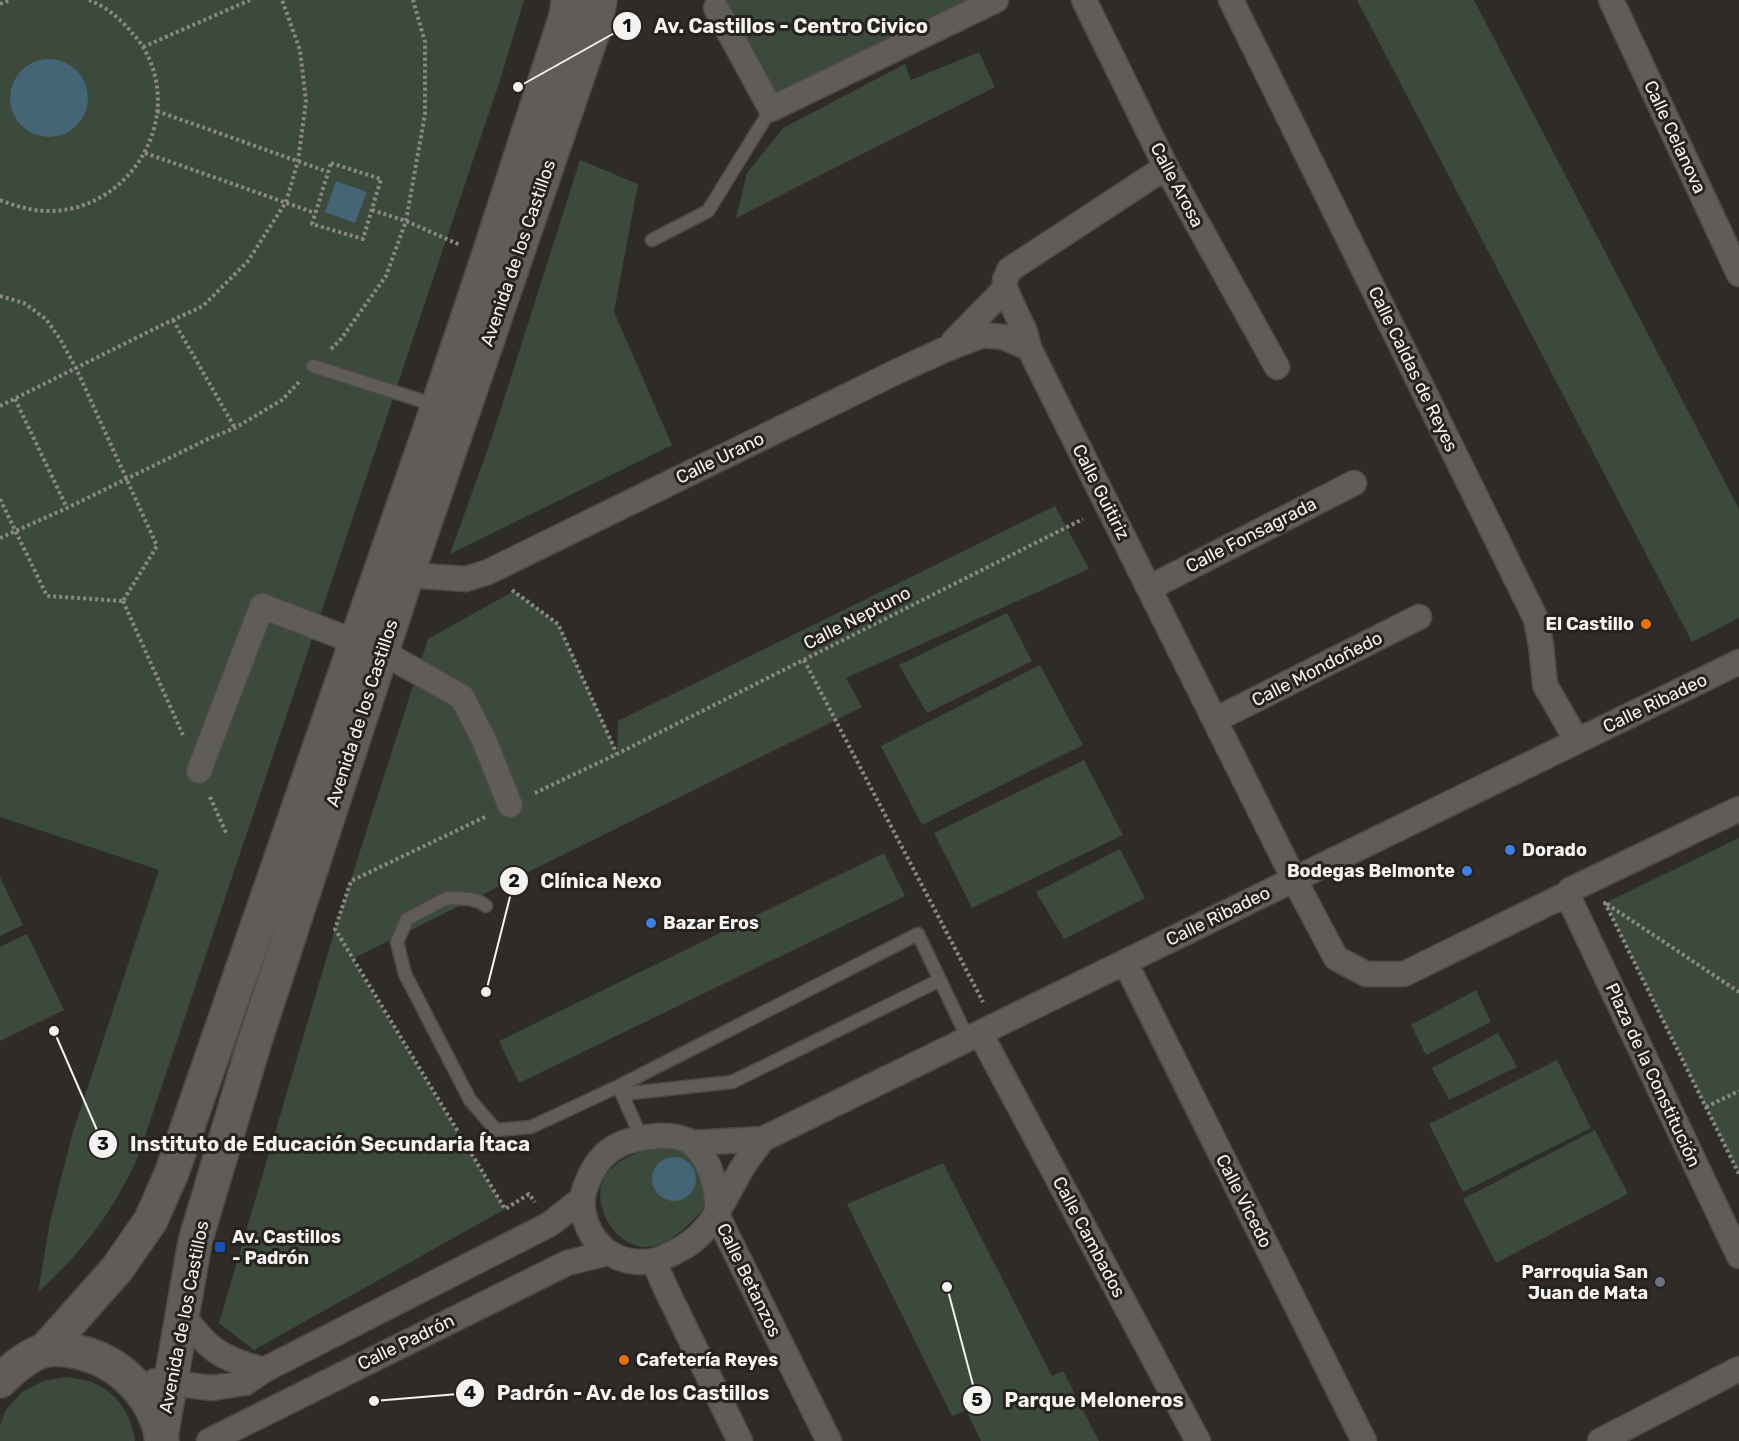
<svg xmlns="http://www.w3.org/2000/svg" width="1739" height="1441" font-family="Rubik,sans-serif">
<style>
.green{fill:#3c4a3c}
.water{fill:#436575}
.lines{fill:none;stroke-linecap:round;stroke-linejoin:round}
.lane-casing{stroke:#4c4a48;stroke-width:15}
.street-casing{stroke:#4c4a48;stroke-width:27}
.secondary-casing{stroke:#4c4a48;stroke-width:36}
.path{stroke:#8a8785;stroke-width:4;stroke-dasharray:3 3;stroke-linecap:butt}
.lane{stroke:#5f5c5a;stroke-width:12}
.street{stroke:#5f5c5a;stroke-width:24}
.secondary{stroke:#5f5c5a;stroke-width:33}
.food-dot{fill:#e8710a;stroke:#252220;stroke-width:2}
.shop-dot{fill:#3f7fe0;stroke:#252220;stroke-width:2}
.transit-dot{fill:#1a4fb4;stroke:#252220;stroke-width:2}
.worship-dot{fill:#6b7280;stroke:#252220;stroke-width:2}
.labels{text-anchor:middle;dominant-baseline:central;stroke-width:6;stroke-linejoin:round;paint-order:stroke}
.street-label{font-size:18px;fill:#f5f3f1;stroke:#252220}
.poi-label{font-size:18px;font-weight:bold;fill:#f5f3f1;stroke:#252220;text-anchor:start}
.leader{fill:none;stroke:#f5f3f1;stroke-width:2}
.callout-dot{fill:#f5f3f1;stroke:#252220;stroke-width:2}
.mark-label{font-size:18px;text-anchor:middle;font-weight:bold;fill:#111}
.callout-label{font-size:20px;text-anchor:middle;font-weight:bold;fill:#f5f3f1;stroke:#252220;stroke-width:6;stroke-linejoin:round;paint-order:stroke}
</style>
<rect width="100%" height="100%" fill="#2f2b29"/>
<!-- green -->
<path class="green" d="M 0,0 L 524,0 L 502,74 L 139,1154 C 116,1208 82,1253 38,1292 L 50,1222 L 72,1135 L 159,870 L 0,817 Z
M 707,0 L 994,0 L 771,109 Z
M 1357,0 L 1474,0 L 1739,509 L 1739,618 L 1692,642 Z
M 979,52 L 995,87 L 736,218 L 747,173 L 783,128 L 905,64 L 911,80 Z
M 580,160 L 638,184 L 614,312 L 672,445 L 450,554 L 491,440 Z
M 1055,506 L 1089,569 L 846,678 L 862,707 L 352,959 L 505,1209 L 254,1350 L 219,1323 L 335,929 L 428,639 L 514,591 L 558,624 L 617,752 L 618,721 Z
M 1007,613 L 1032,661 L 927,713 L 899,665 Z
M 1040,665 L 1083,745 L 922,825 L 881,746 Z
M 1084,760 L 1123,835 L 972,908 L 934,833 Z
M 1739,838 L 1739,1174 L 1605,903 Z
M 1120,849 L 1145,898 L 1064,939 L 1036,892 Z
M 884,853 L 905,896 L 519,1083 L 499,1041 Z
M 0,877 L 23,925 L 0,936 Z
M 27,934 L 64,1010 L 0,1041 L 0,947 Z
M 1476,990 L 1491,1022 L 1426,1055 L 1411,1025 Z
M 1498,1033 L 1517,1067 L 1449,1100 L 1432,1068 Z
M 1557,1060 L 1591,1128 L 1463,1192 L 1429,1124 Z
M 1595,1130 L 1628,1194 L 1496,1263 L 1463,1199 Z
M 672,1145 C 704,1161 702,1171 709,1202 C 694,1220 671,1246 646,1247 C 618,1248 593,1209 602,1183 C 612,1157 648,1148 672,1145 Z
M 943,1163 L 1052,1376 L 1063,1371 L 1099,1441 L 981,1441 L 966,1410 L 952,1416 L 847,1204 Z
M 67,1377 C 75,1379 84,1379 91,1382 C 116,1391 132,1415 135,1441 L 0,1441 L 0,1425 L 6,1410 L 22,1392 L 43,1381 Z"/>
<!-- water -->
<path class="water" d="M10 98a39 39 0 1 1 78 0a39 39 0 1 1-78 0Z
M 336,181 L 367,192 L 355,223 L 325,212 Z
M652 1179a22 22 0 1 1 44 0a22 22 0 1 1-44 0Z"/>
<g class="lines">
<!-- lane casing -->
<g class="lane-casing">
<path id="lane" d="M 652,240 L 708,211 L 771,109
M 313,366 L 438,406
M 486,906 L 480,902 L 470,899 L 447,898 L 407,919 L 397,942 L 405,974 L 470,1100 L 496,1130 L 531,1127 L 617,1087
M 940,980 L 732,1082 L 622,1094 L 617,1087 L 918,934 L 968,1039
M 622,1094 L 641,1137"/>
</g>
<!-- street casing -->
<g class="street-casing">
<path id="street" d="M 1084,0 L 1166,167 L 1277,367
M 1231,0 L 1536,619 L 1541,645 L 1545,685 L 1577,741
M 1611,0 L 1739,274
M 716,8 L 771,109 L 996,0
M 1166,167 L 1009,270 L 1005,280 L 1005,289 L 1025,332 L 1029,348 L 1294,879 L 1336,958 L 1366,974 L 1404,974 L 1567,894
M 954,341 L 1005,289
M 407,575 L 466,579 L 488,572 L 898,371 L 944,350 L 983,335 L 1003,337 L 1029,348
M 1149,588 L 1354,483
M 1215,720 L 1419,617
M 199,771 L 262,606 L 382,652 L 462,697 L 484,740 L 510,805
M 1739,809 L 1570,890 L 1567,894 L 1739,1256
M 1125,962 L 1364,1441
M 980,1033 L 1198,1441
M 763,1139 C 754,1151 744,1163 737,1177 C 719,1208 710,1235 675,1252 C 660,1259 657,1262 640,1262 C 626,1262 610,1256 600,1245 C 587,1232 579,1209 584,1191 C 597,1151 618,1139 658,1136 C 668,1135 685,1137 693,1144 C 712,1162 718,1190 717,1215 L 829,1441
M 691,1143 L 763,1139 L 1739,662
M 654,1262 L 666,1289 L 740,1441
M 183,1315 C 208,1350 222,1359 264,1370
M 155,1381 L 212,1388 L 245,1383 L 264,1370 L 550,1224 L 582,1199
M 209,1441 L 567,1263 L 607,1253
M 1600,1441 L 1739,1369"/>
</g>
<!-- secondary casing -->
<g class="secondary-casing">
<path id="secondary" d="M 45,1350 L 117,1269 L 151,1220 L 172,1172 L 438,406 L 488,257 L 567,13 L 568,0
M 0,1381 C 12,1369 29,1354 46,1350 C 56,1348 68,1350 78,1352 C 120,1361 155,1396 162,1440
M 161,1437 L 195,1242 L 254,1044 L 407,575 L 595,26 L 600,0"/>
</g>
<!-- path -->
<path class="path" d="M 0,4 L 10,0
M 143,47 L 250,0
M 157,111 L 328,172
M 145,153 L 315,213
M 331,163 L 381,179 L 363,239 L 312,224 Z
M 0,200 C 16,206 31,211 49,211 C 130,211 186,118 143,47 C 140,42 136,37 132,33 C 121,19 105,6 89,0
M 372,210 L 406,221 L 460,245
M 0,296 L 24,303 L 46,319 L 60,339 L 76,368 L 157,546 L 123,601
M 173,320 L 235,428
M 331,349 L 341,339 L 386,276 L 406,221 L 425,114 L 425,42 L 413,0
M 15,399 L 67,508
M 0,406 L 162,325 L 203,306 L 248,261 L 286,202 L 298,161 L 306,102 L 300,50 L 282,0
M 0,499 L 47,596 L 123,601
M 0,538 L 67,508 L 208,439 L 235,428 L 282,400 L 299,382
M 512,590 L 558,624 L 617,754
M 123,601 L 183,735
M 804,660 L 983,1002
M 535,793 L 617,754 L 1083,519
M 210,797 L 227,835
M 485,817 L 351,881 L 335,929 L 505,1209 L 529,1194 L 535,1202
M 1606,903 L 1605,903 L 1739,1174
M 1607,904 L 1739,992
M 1706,1107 L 1739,1091"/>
<!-- lane -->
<use href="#lane" class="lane"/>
<!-- street -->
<use href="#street" class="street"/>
<!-- secondary -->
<use href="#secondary" class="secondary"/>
</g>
<!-- markers -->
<g class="food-dot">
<circle cx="1646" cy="624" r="6"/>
<circle cx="624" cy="1360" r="6"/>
</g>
<g class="shop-dot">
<circle cx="1510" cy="850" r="6"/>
<circle cx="1467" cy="871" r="6"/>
<circle cx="651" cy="923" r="6"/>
</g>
<rect class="transit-dot" x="214" y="1241" width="12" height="12" rx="3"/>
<circle class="worship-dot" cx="1660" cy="1282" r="6"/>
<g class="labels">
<!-- street labels -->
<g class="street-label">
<text transform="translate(1675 137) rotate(65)">Calle Celanova</text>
<text transform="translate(1177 185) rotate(62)">Calle Arosa</text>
<text transform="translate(518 253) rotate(-71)">Avenida de los Castillos</text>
<text transform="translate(1413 369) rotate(64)">Calle Caldas de Reyes</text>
<text transform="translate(720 458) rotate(-26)">Calle Urano</text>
<text transform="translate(1101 492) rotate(63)">Calle Guitiriz</text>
<text transform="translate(1251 535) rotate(-27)">Calle Fonsagrada</text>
<text transform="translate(857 618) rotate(-27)">Calle Neptuno</text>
<text transform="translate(1317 669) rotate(-27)">Calle Mondoñedo</text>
<text transform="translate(1655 703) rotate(-26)">Calle Ribadeo</text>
<text transform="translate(362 713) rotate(-72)">Avenida de los Castillos</text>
<text transform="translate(1218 916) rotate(-26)">Calle Ribadeo</text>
<text transform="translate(1653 1075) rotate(65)">Plaza de la Constitución</text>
<text transform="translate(1244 1201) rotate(63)">Calle Vicedo</text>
<text transform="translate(1089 1237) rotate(62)">Calle Cambados</text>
<text transform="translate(749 1280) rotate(64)">Calle Betanzos</text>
<text transform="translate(184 1317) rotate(-79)">Avenida de los Castillos</text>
<text transform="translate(406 1342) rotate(-26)">Calle Padrón</text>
</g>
<!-- poi labels -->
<g class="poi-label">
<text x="1634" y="624" text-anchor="end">El Castillo</text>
<text x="1522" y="850">Dorado</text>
<text x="1455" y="871" text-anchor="end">Bodegas Belmonte</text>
<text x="663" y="923">Bazar Eros</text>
<text x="232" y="1237">Av. Castillos<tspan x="232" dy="21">- Padrón</tspan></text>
<text x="1648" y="1272" text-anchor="end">Parroquia San<tspan x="1648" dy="21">Juan de Mata</tspan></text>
<text x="636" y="1360">Cafetería Reyes</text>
</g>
</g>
<!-- callouts -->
<path class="leader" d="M518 87L627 26M486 992L514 881M54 1031L103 1144M374 1401L470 1393M947 1287L977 1400"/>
<g class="callout-dot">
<circle cx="518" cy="87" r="6"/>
<circle cx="486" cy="992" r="6"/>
<circle cx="54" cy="1031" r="6"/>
<circle cx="374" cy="1401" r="6"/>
<circle cx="947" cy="1287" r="6"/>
<circle cx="627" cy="26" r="15"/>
<circle cx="514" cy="881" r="15"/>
<circle cx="103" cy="1144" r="15"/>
<circle cx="470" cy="1393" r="15"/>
<circle cx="977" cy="1400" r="15"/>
</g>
<g class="mark-label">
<text x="627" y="32">1</text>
<text x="514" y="887">2</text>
<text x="103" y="1150">3</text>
<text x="470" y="1399">4</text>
<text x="977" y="1406">5</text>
</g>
<g class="callout-label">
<text x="791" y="33">Av. Castillos - Centro Civico</text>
<text x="601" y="888">Clínica Nexo</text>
<text x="330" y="1151">Instituto de Educación Secundaria Ítaca</text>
<text x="633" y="1400">Padrón - Av. de los Castillos</text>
<text x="1094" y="1407">Parque Meloneros</text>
</g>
</svg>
